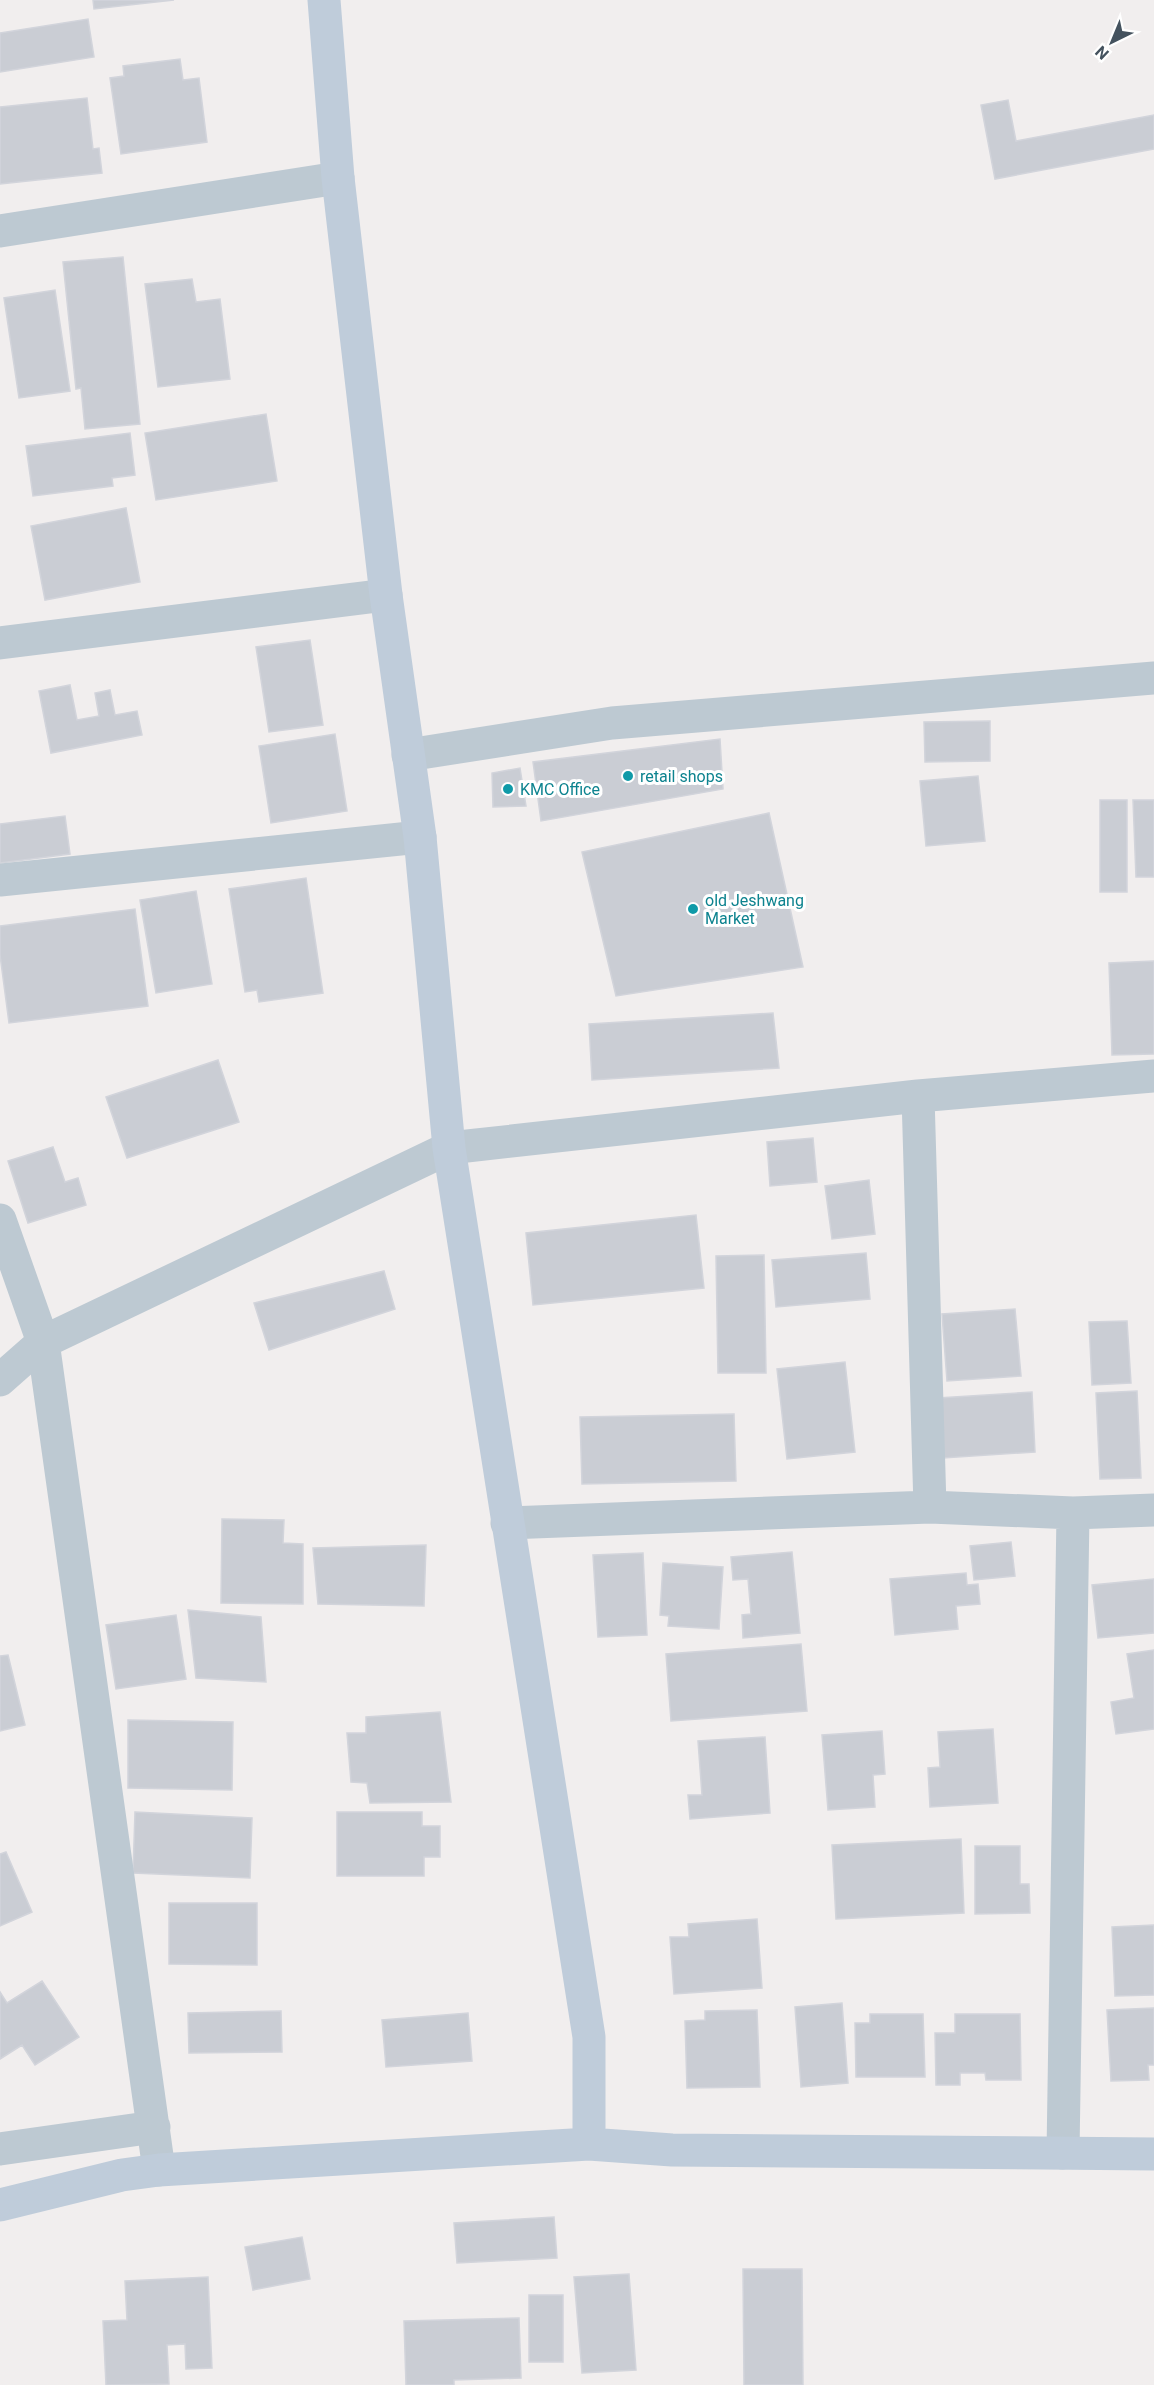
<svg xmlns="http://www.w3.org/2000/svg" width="1154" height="2385" font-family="Roboto,sans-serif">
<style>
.building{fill:#cacdd4;stroke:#d2d4db;stroke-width:1.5}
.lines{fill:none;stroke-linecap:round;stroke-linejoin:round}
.street{stroke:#bdc9d2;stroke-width:33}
.secondary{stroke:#bfccda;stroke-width:33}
.culture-dot{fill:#0f9aa8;stroke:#fff;stroke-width:2}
.labels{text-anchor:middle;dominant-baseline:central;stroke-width:6;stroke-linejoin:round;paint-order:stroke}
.culture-label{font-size:16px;fill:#0d838f;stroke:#fff;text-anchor:start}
</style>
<rect width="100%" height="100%" fill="#f1eeee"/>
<!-- building -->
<path class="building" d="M 93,0 L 174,0 L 94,9 Z
M 88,19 L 94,57 L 0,72 L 0,33 Z
M 180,59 L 183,80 L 199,78 L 207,142 L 121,154 L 110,78 L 124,76 L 123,66 Z
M 87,98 L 93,149 L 99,148 L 102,173 L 0,184 L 0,107 Z
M 1008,100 L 1016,141 L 1154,115 L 1154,149 L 995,179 L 981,105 Z
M 123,257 L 140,424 L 85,429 L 81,388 L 76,389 L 63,262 Z
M 192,279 L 196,302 L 220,299 L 230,379 L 158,387 L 145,284 Z
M 55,290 L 70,391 L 19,398 L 4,298 Z
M 266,414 L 277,481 L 156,500 L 145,433 Z
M 130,433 L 135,475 L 112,478 L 113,486 L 33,496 L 26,446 Z
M 126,508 L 140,582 L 45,600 L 31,526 Z
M 310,640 L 323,725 L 269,732 L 256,647 Z
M 70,685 L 77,720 L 99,716 L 95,693 L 110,690 L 115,715 L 137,711 L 142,735 L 51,753 L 39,691 Z
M 990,721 L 990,761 L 925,762 L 924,722 Z
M 335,734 L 347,811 L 271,823 L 259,746 Z
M 720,739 L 723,789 L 541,821 L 533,762 Z
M 520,768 L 526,806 L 493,807 L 492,773 Z
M 978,776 L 985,841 L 926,846 L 920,781 Z
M 1100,800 L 1127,800 L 1127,892 L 1100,892 Z
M 1133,800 L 1154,800 L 1154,877 L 1136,877 Z
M 769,813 L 803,967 L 616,996 L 582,852 Z
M 65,816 L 70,854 L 0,863 L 0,824 Z
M 306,878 L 323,993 L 259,1002 L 257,990 L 245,992 L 229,889 Z
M 196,891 L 212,984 L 156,993 L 140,900 Z
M 135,909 L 148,1006 L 9,1023 L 0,955 L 0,926 Z
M 1154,961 L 1154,1054 L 1112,1055 L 1109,963 Z
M 773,1013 L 779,1068 L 592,1080 L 589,1024 Z
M 218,1060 L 239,1122 L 127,1158 L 106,1097 Z
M 813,1138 L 817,1182 L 770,1186 L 767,1142 Z
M 53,1147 L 65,1182 L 78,1178 L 86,1205 L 28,1223 L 8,1161 Z
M 869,1180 L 875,1234 L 832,1239 L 825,1186 Z
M 696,1215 L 704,1288 L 533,1305 L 526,1233 Z
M 866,1253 L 870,1299 L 776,1307 L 772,1260 Z
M 764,1255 L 766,1373 L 718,1373 L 716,1256 Z
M 384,1271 L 395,1309 L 269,1350 L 254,1303 Z
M 1015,1309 L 1021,1376 L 947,1381 L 942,1314 Z
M 1127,1321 L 1131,1383 L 1092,1385 L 1089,1322 Z
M 845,1362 L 855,1452 L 787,1459 L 777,1369 Z
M 1137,1391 L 1141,1478 L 1100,1479 L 1096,1393 Z
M 1032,1392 L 1035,1452 L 943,1458 L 938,1398 Z
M 734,1414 L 736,1481 L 582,1484 L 580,1417 Z
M 222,1519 L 284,1520 L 283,1543 L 303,1544 L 303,1604 L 221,1603 Z
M 1011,1542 L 1015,1576 L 974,1580 L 970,1546 Z
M 426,1545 L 424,1606 L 318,1604 L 313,1548 Z
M 792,1552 L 800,1633 L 743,1638 L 742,1615 L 751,1614 L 748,1579 L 733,1580 L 731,1557 Z
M 643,1553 L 647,1635 L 598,1637 L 593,1555 Z
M 663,1563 L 723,1567 L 719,1629 L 668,1626 L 669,1616 L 660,1615 Z
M 966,1573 L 967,1585 L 978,1584 L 980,1604 L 956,1606 L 958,1629 L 895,1635 L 890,1579 Z
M 1154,1579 L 1154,1633 L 1098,1638 L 1092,1585 Z
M 188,1610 L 261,1617 L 266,1682 L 196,1678 Z
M 176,1615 L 186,1679 L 116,1689 L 106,1625 Z
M 801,1644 L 807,1711 L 671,1721 L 666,1654 Z
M 1154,1650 L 1154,1729 L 1116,1734 L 1111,1702 L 1134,1698 L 1127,1654 Z
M 8,1655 L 25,1725 L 0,1731 L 0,1656 Z
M 440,1712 L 451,1802 L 370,1803 L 367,1783 L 351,1782 L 347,1733 L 366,1733 L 366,1717 Z
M 128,1720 L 233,1722 L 232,1790 L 128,1788 Z
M 993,1729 L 998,1803 L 930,1807 L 928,1768 L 940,1767 L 938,1732 Z
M 882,1731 L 885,1774 L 873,1775 L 875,1807 L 828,1810 L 822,1735 Z
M 765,1737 L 770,1813 L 690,1819 L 688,1795 L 702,1795 L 698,1741 Z
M 135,1812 L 252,1818 L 250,1878 L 133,1873 Z
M 337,1812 L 422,1812 L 422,1826 L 440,1826 L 440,1857 L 424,1857 L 424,1876 L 337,1876 Z
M 961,1839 L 964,1913 L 836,1919 L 832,1845 Z
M 975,1846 L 1020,1846 L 1020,1884 L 1029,1884 L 1030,1913 L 975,1914 Z
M 6,1852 L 32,1912 L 0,1926 L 0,1854 Z
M 169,1903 L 257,1903 L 257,1965 L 169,1964 Z
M 757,1919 L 762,1988 L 674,1994 L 670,1937 L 689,1937 L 688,1924 Z
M 1154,1925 L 1154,1995 L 1115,1996 L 1112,1927 Z
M 42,1981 L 79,2037 L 35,2065 L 22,2045 L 0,2059 L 0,1992 L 7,2003 Z
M 842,2003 L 848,2083 L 801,2087 L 795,2007 Z
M 1154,2008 L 1154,2065 L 1148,2065 L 1149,2080 L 1111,2081 L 1107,2010 Z
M 757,2010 L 760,2087 L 687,2088 L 685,2021 L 705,2020 L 705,2011 Z
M 281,2011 L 282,2052 L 189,2053 L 188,2013 Z
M 468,2013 L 472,2061 L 386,2067 L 382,2020 Z
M 870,2014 L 923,2014 L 925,2077 L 856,2077 L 855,2023 L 870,2023 Z
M 955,2014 L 1020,2014 L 1021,2080 L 986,2080 L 985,2073 L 960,2073 L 960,2085 L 936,2085 L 935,2033 L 955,2033 Z
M 554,2217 L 557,2258 L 457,2263 L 454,2223 Z
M 302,2237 L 310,2279 L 253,2290 L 245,2247 Z
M 743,2269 L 802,2269 L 803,2385 L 744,2385 Z
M 629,2274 L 636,2370 L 582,2373 L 574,2277 Z
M 208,2277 L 212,2368 L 186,2369 L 185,2344 L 167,2345 L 169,2384 L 106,2385 L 103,2321 L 127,2320 L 125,2281 Z
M 529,2295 L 563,2295 L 563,2362 L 529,2362 Z
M 519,2318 L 521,2378 L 454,2380 L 454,2385 L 406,2385 L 404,2321 Z"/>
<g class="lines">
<!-- street -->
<path class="street" d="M 0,231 L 338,178
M 0,643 L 386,595
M 408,755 L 612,723 L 1154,678
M 0,880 L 420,837
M 918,1096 L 930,1507
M 0,1220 L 43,1342 L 159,2170
M 0,1380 L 43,1342 L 449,1148 L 918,1096 L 1154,1076
M 507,1523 L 930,1507 L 1073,1513 L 1154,1510
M 0,2149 L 154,2127
M 1063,2153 L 1073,1513"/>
<!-- secondary -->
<path class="secondary" d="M 324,0 L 338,178 L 386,595 L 420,837 L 449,1148 L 589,2037 L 589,2144
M 0,2205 L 122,2175 L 159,2170 L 589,2144 L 672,2150 L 1154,2154"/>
</g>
<!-- markers -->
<g class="culture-dot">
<circle cx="628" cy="776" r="6"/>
<circle cx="508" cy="789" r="6"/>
<circle cx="693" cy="909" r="6"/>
</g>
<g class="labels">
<!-- culture labels -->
<g class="culture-label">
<text x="640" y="776">retail shops</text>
<text x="520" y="789">KMC Office</text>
<text x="705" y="900">old Jeshwang<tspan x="705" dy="18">Market</tspan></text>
</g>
</g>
<!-- north arrow -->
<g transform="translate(1112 42) rotate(223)" stroke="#ffffff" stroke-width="4.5" paint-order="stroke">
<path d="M0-4.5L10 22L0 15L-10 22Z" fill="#44525e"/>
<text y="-9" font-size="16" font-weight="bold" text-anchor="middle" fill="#44525e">N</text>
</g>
</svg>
